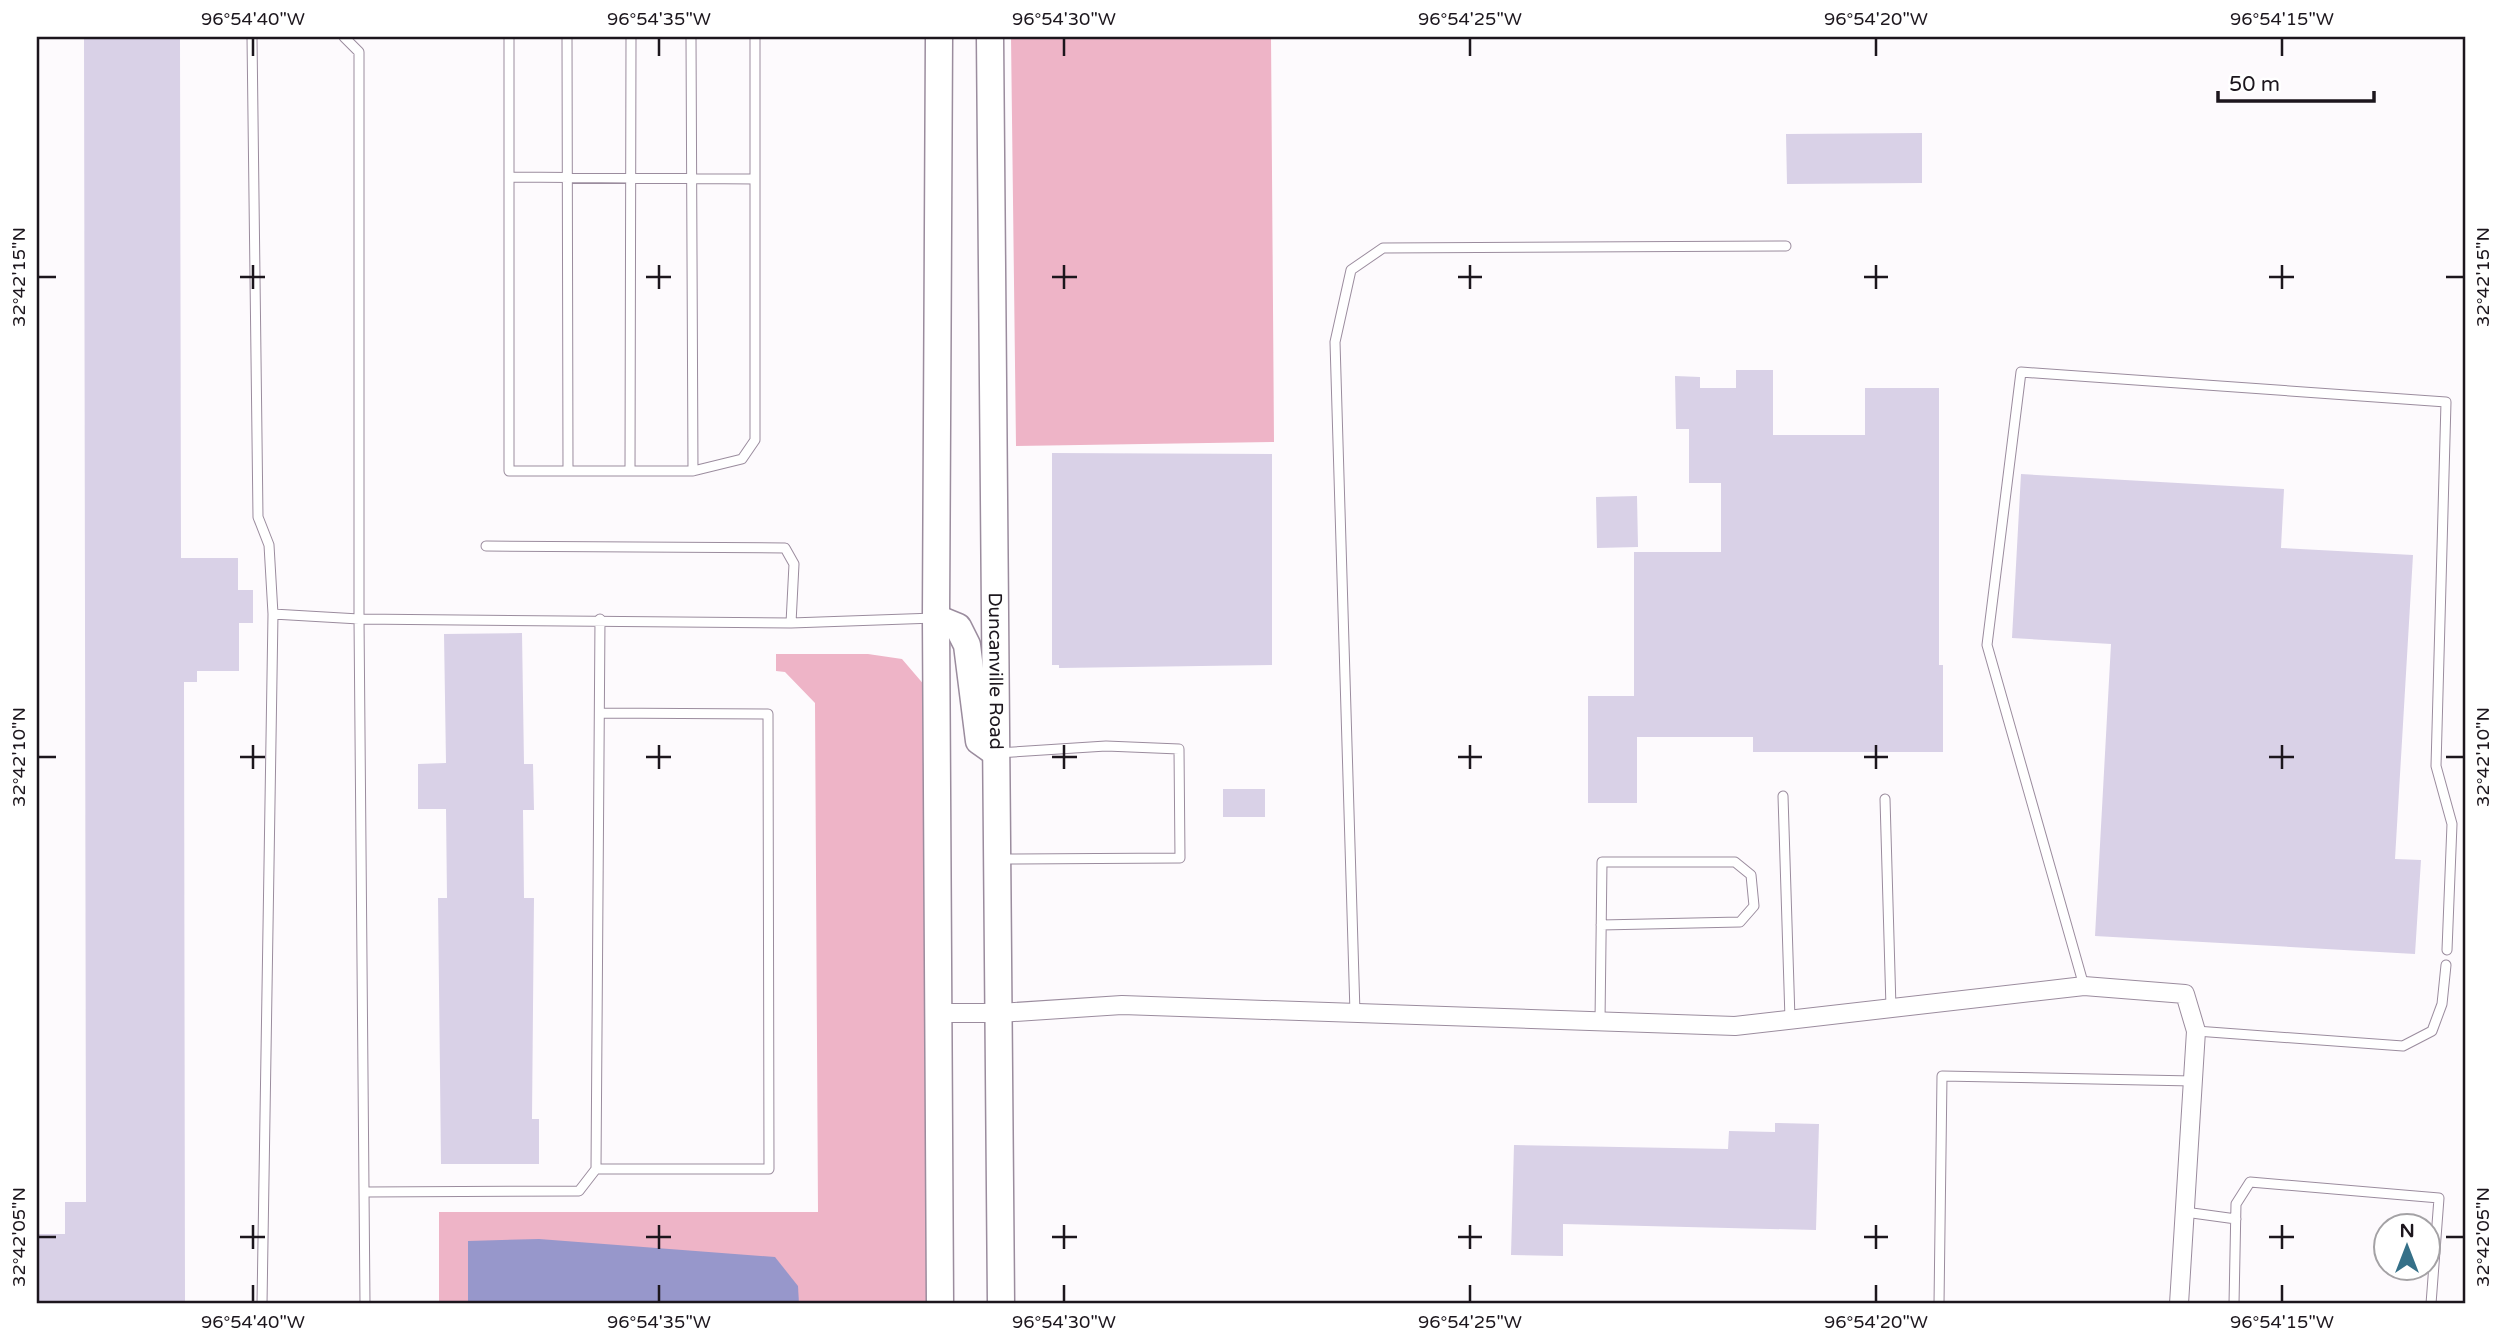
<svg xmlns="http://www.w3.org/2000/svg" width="2502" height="1341" font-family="'Varela Round',sans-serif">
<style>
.green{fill:#eeb4c7}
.water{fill:#9797cb}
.building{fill:#d9d1e7}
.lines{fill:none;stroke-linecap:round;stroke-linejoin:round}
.lane-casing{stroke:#9b8c9e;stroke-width:11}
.street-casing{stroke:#9b8c9e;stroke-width:20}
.secondary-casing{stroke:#9b8c9e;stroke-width:29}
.lane{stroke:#fff;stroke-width:9}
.street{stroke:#fff;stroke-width:18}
.secondary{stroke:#fff;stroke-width:26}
.ticks{fill:none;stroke:#1c161d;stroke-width:2.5}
.labels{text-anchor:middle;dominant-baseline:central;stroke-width:6;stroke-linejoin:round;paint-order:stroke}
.street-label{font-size:19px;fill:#1c161d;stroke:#fff}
.neatline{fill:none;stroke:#1c161d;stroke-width:2.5}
.ticks-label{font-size:18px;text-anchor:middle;fill:#1c161d}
</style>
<rect width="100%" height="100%" fill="#fdfafd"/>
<!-- green -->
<path class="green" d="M 1011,37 L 1271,37 L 1274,442 L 1016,446 Z
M 776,654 L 868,654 L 902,659 L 926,687 L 930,1304 L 439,1304 L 439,1212 L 818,1212 L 815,703 L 785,672 L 776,671 Z"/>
<!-- water -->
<path class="water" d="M 539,1239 L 775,1257 L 798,1286 L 799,1304 L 468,1304 L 468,1241 Z"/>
<!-- building -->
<path class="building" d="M 84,37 L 180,37 L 181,558 L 238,558 L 238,590 L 253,590 L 253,623 L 239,623 L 239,671 L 197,671 L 197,682 L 184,682 L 185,1304 L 37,1304 L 39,1234 L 65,1234 L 65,1202 L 86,1202 Z
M 1922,133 L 1922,183 L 1787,184 L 1786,134 Z
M 1736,370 L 1773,370 L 1773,435 L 1865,435 L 1865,388 L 1939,388 L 1939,665 L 1943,665 L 1943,752 L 1753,752 L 1753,737 L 1637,737 L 1637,803 L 1588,803 L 1588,696 L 1634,696 L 1634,552 L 1721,552 L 1721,483 L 1689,483 L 1689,429 L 1676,429 L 1675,376 L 1700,377 L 1700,388 L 1736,388 Z
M 1052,453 L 1272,454 L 1272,665 L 1059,668 L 1059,665 L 1052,665 Z
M 2021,474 L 2284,489 L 2281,548 L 2413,555 L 2395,859 L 2421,860 L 2415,954 L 2095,936 L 2111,644 L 2012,638 Z
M 1637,496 L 1638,547 L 1597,548 L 1596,497 Z
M 522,633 L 524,764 L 533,764 L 534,810 L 523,810 L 524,898 L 534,898 L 532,1119 L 539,1119 L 539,1164 L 441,1164 L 438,898 L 447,898 L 446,809 L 418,809 L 418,764 L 446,763 L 444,634 Z
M 1223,789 L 1265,789 L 1265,817 L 1223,817 Z
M 1775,1123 L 1819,1124 L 1816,1230 L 1563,1224 L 1563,1256 L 1511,1255 L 1514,1145 L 1728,1149 L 1729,1131 L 1775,1132 Z"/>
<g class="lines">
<!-- lane casing -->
<g class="lane-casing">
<path id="lane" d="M 252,37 L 258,517 L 269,545 L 273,614 L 359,619 L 791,623
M 344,37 L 359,52 L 359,619 L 365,1304
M 509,37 L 509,471 L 693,471 L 742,459 L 755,440 L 755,37
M 567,37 L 568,471
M 691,37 L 693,471
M 509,177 L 755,179
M 630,471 L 631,37
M 486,546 L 785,548 L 794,564 L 791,623 L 935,618
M 997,753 L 1106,746 L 1179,749 L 1180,858 L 999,859
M 1783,796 L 1790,1019
M 1885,799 L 1891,1008
M 2084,986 L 1987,645 L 2021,372 L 2446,402 L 2436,766 L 2452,824 L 2447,950
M 1355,1013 L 1335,342 L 1351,270 L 1383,248 L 1786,246
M 1600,1021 L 1602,862 L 1735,862 L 1751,875 L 1754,906 L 1740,922 L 1601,925
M 2196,1031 L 2403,1046 L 2432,1031 L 2442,1004 L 2446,965
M 596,1169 L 769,1169 L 768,714 L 600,713
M 366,1192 L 579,1191 L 596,1169 L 600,619
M 2185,1212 L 2236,1219
M 262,1304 L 273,614
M 1939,1304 L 1942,1076 L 2193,1081
M 2234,1304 L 2236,1204 L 2250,1182 L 2439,1198 L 2431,1304"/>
</g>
<!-- street casing -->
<g class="street-casing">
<path id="street" d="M 938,1013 L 999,1013 L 1122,1005 L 1735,1026 L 2084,986 L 2185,994 L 2196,1031 L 2179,1304"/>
</g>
<!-- secondary casing -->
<g class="secondary-casing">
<g id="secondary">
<path d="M 939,37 L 936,618 L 940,1304"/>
<path id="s1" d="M 990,37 L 1001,1304"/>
<path d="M 936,618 L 958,627 L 967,645 L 979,741 L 996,753"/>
</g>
</g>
<!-- lane -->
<use href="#lane" class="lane"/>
<!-- street -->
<use href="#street" class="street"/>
<!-- secondary -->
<use href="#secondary" class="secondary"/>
</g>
<!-- ticks -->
<path class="ticks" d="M 253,38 L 253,56M 659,38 L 659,56M 1064,38 L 1064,56M 1470,38 L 1470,56M 1876,38 L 1876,56M 2282,38 L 2282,56M 253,265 L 253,289M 659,265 L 659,289M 1064,265 L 1064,289M 1470,265 L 1470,289M 1876,265 L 1876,289M 2282,265 L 2282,289M 38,277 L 56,277M 240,277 L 265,277M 646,277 L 671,277M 1052,277 L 1077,277M 1458,277 L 1482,277M 1864,277 L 1888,277M 2269,277 L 2294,277M 2446,277 L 2464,277M 253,745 L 253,769M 659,745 L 659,769M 1064,745 L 1064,769M 1470,745 L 1470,769M 1876,745 L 1876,769M 2282,745 L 2282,769M 38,757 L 56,757M 240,757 L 265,757M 646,757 L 671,757M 1052,757 L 1077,757M 1458,757 L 1482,757M 1864,757 L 1888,757M 2269,757 L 2294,757M 2446,757 L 2464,757M 253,1225 L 253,1249M 659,1225 L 659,1249M 1064,1225 L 1064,1249M 1470,1225 L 1470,1249M 1876,1225 L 1876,1249M 2282,1225 L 2282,1249M 38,1237 L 56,1237M 240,1237 L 265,1237M 646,1237 L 671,1237M 1052,1237 L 1077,1237M 1458,1237 L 1482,1237M 1864,1237 L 1888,1237M 2269,1237 L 2294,1237M 2446,1237 L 2464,1237M 253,1285 L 253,1302M 659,1285 L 659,1302M 1064,1285 L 1064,1302M 1470,1285 L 1470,1302M 1876,1285 L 1876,1302M 2282,1285 L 2282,1302"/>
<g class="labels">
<!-- street labels -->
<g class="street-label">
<text stroke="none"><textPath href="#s1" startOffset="634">Duncanville Road</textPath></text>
</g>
</g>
<!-- border -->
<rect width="2502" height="1341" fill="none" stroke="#ffffff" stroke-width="77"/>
<!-- north arrow -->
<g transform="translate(2407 1247)"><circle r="33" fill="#ffffff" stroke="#a4a2a5" stroke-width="2"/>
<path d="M0-5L12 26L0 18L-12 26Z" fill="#357088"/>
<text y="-10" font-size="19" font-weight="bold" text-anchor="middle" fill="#1c161d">N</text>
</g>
<!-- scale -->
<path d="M2218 91v10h156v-10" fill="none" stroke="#1c161d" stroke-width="3.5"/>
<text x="2229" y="91" font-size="21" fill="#1c161d" stroke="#ffffff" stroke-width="5" paint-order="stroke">50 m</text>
<rect x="38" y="38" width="2426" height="1264" class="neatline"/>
<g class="ticks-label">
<text x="253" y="25">96°54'40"W</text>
<text x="659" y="25">96°54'35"W</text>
<text x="1064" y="25">96°54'30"W</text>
<text x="1470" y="25">96°54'25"W</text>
<text x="1876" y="25">96°54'20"W</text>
<text x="2282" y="25">96°54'15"W</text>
<text transform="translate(19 277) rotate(-90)" y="6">32°42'15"N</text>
<text transform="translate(2483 277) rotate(-90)" y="6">32°42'15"N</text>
<text transform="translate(19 757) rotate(-90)" y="6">32°42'10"N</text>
<text transform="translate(2483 757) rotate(-90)" y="6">32°42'10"N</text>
<text transform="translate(19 1237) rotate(-90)" y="6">32°42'05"N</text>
<text transform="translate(2483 1237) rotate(-90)" y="6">32°42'05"N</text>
<text x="253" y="1328">96°54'40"W</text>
<text x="659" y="1328">96°54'35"W</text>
<text x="1064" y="1328">96°54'30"W</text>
<text x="1470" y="1328">96°54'25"W</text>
<text x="1876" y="1328">96°54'20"W</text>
<text x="2282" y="1328">96°54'15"W</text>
</g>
</svg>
